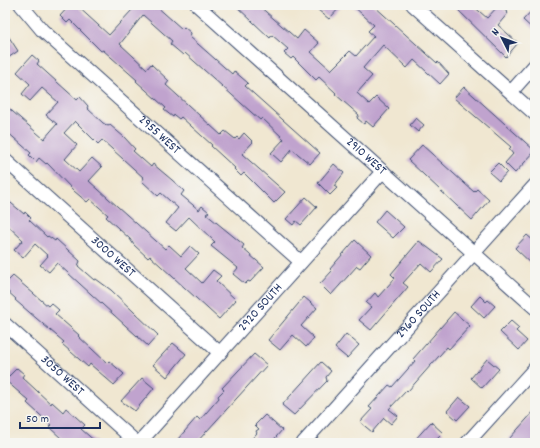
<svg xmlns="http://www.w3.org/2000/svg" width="540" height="448" font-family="Dekko,sans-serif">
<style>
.building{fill:#c0a3ce}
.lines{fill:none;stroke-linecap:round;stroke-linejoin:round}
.minor-casing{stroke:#3b4b6f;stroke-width:15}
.minor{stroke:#fff;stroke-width:13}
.labels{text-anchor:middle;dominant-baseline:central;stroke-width:4;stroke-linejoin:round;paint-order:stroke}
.street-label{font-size:13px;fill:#1b2f5e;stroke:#f6f6f2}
</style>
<rect width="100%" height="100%" fill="#f6f6f2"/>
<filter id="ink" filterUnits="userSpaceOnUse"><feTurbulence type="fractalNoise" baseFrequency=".025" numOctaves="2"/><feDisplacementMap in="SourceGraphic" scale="8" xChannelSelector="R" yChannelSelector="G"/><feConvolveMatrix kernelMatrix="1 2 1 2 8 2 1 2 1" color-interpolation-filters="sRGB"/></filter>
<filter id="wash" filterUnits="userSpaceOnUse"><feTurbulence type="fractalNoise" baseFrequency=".012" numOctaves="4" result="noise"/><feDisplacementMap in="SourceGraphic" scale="16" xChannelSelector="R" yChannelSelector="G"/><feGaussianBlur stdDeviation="0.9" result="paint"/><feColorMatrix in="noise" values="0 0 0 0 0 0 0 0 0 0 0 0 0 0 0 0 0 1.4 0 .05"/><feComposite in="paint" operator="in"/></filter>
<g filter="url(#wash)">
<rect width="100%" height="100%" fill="#f0e7d1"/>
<g id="blocks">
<!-- building -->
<path class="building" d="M 70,5 L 76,5 L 109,35 L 132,10 L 126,5 L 155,5 L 182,29 L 184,27 L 191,33 L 190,37 L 232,74 L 234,71 L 248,83 L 245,86 L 320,153 L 310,164 L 292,149 L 281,162 L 271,153 L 284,139 L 262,118 L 260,120 L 185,53 L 183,55 L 170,44 L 172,41 L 143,15 L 120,44 L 147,69 L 151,64 L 169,81 L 166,85 L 221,135 L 225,131 L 235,139 L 237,137 L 239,139 L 244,133 L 253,142 L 242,154 L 285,192 L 274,203 L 244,173 L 241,176 L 234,169 L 235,168 L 211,146 L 212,145 L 181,117 L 179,119 L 174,115 L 173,117 L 164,110 L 166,108 L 136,81 L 137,80 L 103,50 L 101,51 L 70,20 L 67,23 L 60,16 Z
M 235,5 L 258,5 L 297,39 L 304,30 L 319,43 L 311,52 L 331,70 L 350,51 L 356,56 L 374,36 L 368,31 L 374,25 L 352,5 L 373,5 L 437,63 L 438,62 L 449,74 L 440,84 L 414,60 L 407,68 L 383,45 L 363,68 L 372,76 L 357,93 L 369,104 L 376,97 L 389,109 L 373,127 L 366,121 L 364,124 L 357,118 L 359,115 L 335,94 L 336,93 L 319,77 L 316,80 L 293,57 L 291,59 L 284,53 L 288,49 L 272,35 L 270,38 Z
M 322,5 L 342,5 L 329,19 L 318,10 Z
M 453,5 L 472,5 L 487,18 L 499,5 L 508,13 L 498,25 L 518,43 L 506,57 Z
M 535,7 L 535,31 L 523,20 Z
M 5,31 L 18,51 L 5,60 Z
M 32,55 L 39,61 L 37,64 L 77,100 L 80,97 L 88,106 L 87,108 L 103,123 L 108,126 L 110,125 L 124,137 L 135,149 L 133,151 L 151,167 L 153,164 L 172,180 L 184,191 L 181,195 L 199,210 L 202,206 L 209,212 L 206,214 L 244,245 L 242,248 L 264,267 L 250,282 L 248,281 L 245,284 L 233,274 L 238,268 L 211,246 L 215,242 L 189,217 L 176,231 L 166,223 L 178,208 L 161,193 L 158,196 L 142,181 L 144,178 L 102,140 L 98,144 L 75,121 L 64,133 L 77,145 L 65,159 L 79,172 L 92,158 L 102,167 L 89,181 L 165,249 L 169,245 L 181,256 L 190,246 L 199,254 L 186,268 L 202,283 L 213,270 L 221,276 L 216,281 L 236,300 L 219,319 L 150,256 L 148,258 L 134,245 L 130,239 L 106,217 L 108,215 L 90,199 L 87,202 L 74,191 L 47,163 L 46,164 L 39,158 L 36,162 L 29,155 L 31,153 L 5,130 L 5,105 L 44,139 L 57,124 L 46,115 L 58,102 L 42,88 L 30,101 L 22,94 L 30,84 L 17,72 Z
M 464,87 L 535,151 L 515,173 L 505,163 L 513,154 L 509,149 L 511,147 L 454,98 Z
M 416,118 L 424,125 L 418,132 L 410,125 Z
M 422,145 L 474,192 L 477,189 L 489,200 L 472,220 L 408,160 Z
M 498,163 L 507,172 L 499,181 L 489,172 Z
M 334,164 L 344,173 L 334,186 L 337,188 L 330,195 L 318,183 Z
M 306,197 L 317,207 L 301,225 L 296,221 L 293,225 L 286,219 Z
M 5,198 L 24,214 L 25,212 L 31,218 L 29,220 L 47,237 L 48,236 L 55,241 L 56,239 L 80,261 L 78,266 L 94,280 L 96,279 L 111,290 L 158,335 L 148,346 L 57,263 L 49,272 L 40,265 L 48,256 L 35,244 L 23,258 L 14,250 L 23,240 L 5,223 Z
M 385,210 L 404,227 L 393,238 L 375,222 Z
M 527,235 L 535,242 L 535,267 L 515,248 Z
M 355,240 L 371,255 L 360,268 L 357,266 L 331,295 L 320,284 L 332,271 L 330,269 Z
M 419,241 L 443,259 L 431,272 L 421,263 L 403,283 L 408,287 L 371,330 L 359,320 L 371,307 L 366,303 L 375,293 L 378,297 L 395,278 L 391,274 Z
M 13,276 L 48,306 L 51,303 L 59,310 L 55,314 L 79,335 L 78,336 L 107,363 L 109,361 L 124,374 L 114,385 L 90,364 L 88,367 L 62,344 L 64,342 L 15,300 L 16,299 L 5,289 L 5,284 Z
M 480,296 L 486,302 L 488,300 L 495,306 L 484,318 L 471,306 Z
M 304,297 L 317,308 L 301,326 L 314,338 L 306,347 L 293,335 L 280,350 L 268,340 Z
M 454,312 L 470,326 L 449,349 L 447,347 L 408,391 L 407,390 L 389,409 L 398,416 L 391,424 L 384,418 L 372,432 L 360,422 L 372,409 L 369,407 L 389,385 L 392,387 L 415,361 L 413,359 Z
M 511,321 L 519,328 L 516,331 L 527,341 L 519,350 L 500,332 Z
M 346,334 L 359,345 L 347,358 L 335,348 Z
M 173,343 L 186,354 L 167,377 L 153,365 Z
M 254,354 L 267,365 L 196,443 L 183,443 L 178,439 L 197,417 L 200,420 L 219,398 L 218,396 L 224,390 L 222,388 Z
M 487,359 L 499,369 L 482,388 L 471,378 Z
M 321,362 L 331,371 L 326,377 L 327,381 L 294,415 L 282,405 Z
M 17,368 L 24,374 L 22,377 L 51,404 L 52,402 L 63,412 L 66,408 L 85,425 L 81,429 L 97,443 L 58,443 L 62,439 L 49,427 L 51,425 L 27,403 L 29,401 L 5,380 Z
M 142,378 L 154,388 L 135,411 L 121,401 Z
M 459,397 L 470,406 L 457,420 L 447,411 Z
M 535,410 L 535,443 L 513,443 L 509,439 Z
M 265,415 L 282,430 L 271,443 L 248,443 L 257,433 L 256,431 L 259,429 L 255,425 Z
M 431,422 L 443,433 L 433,443 L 412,443 Z"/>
</g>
</g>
<g filter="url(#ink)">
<use href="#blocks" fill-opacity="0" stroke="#3b4b6f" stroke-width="1"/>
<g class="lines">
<!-- minor casing -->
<g class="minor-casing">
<g id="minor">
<path id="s1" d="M 21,5 L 42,30 L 301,262"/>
<path id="s2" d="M 197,5 L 535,308"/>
<path d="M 413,5 L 535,114"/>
<path d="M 511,92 L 535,65"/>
<path id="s3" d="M 5,160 L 220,353"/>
<path id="s4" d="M 5,324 L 137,443"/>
<path id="s5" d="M 139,443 L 383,171"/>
<path id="s6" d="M 303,443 L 535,185"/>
<path d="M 467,443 L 535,368"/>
</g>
</g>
<!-- minor -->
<use href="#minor" class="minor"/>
</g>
</g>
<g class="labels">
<!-- street labels -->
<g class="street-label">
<text stroke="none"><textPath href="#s1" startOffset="190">2955 WEST</textPath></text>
<text stroke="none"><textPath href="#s2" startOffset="227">2910 WEST</textPath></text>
<text stroke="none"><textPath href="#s3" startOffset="145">3000 WEST</textPath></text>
<text stroke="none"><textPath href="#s5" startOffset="182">2920 SOUTH</textPath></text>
<text stroke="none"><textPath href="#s6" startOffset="173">2960 SOUTH</textPath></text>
<text stroke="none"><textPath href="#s4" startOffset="77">3050 WEST</textPath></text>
</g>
</g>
<!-- margin -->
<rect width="540" height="448" fill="none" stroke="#f6f6f2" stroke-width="20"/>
<!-- north arrow -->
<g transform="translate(502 38) rotate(312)" stroke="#f6f6f2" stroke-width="3" paint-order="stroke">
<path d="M0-3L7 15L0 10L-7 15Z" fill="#1b2f5e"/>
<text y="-6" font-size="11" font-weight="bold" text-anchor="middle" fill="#1b2f5e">N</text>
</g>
<!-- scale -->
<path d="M20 422v6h80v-6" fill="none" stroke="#1b2f5e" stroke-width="2"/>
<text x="26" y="422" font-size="12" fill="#1b2f5e" stroke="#f6f6f2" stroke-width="3" paint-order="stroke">50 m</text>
</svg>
